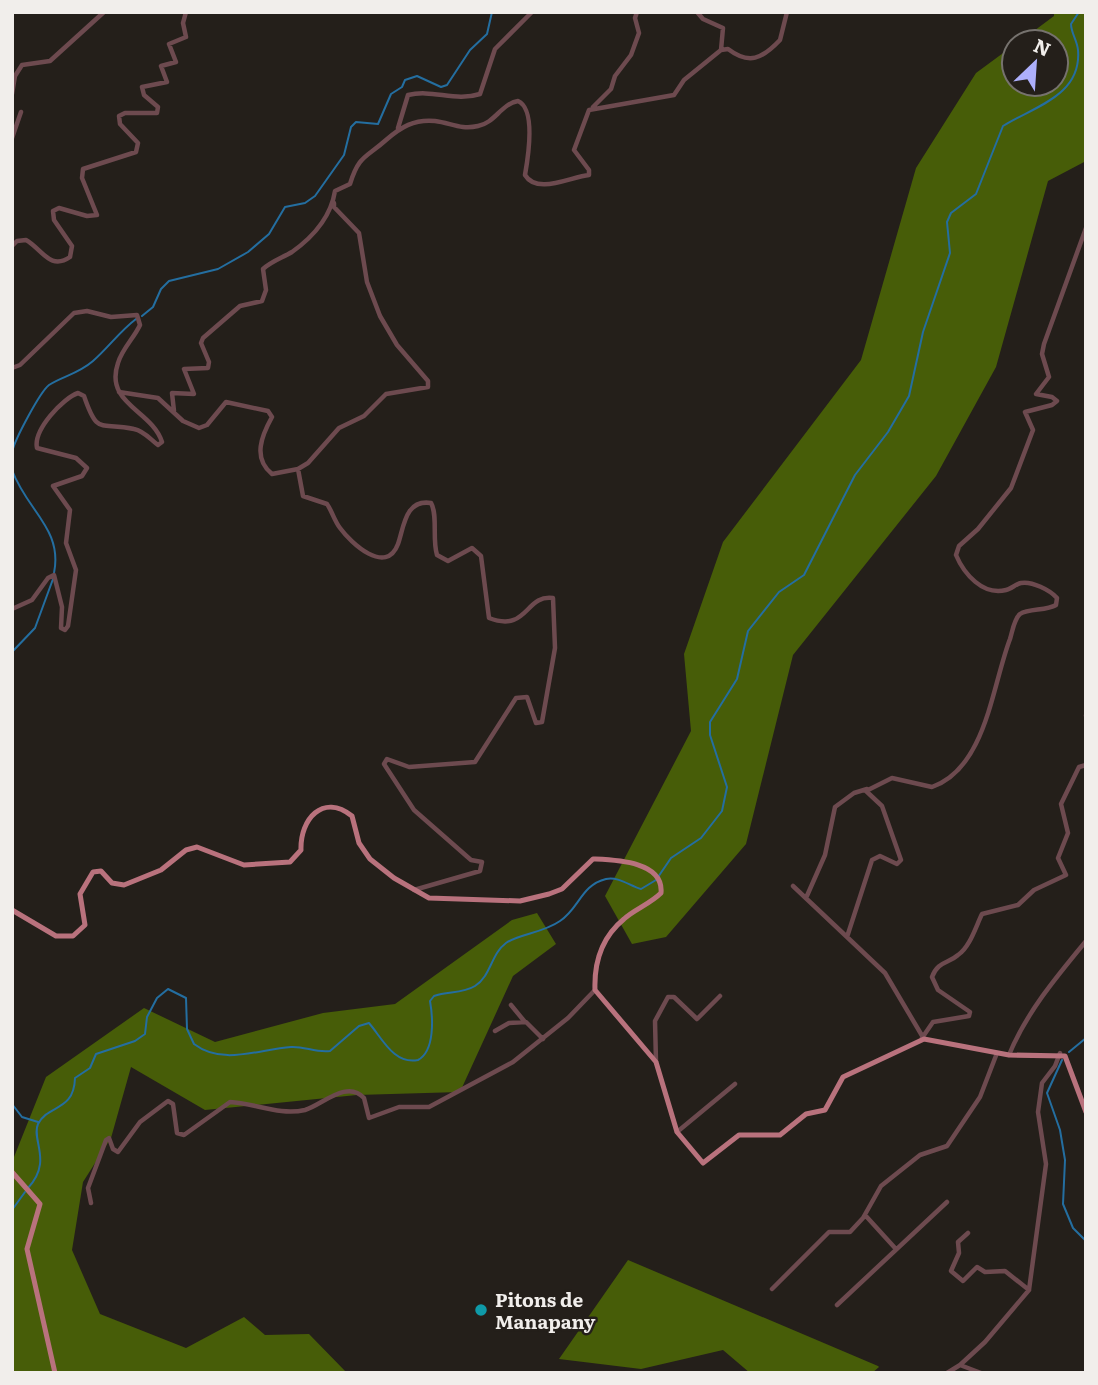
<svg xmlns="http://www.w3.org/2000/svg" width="1098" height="1385" font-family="Literata,serif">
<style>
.forest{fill:#475d08}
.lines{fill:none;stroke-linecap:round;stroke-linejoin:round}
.stream{stroke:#246ea0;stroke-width:2}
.minor{stroke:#6d4a4f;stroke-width:4.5}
.major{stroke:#b9727d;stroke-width:5}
.culture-dot{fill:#0f9aa8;stroke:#241f1a;stroke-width:2.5}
.labels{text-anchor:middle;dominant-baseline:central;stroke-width:5;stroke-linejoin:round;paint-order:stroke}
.poi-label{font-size:19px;font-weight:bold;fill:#f1eeeb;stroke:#241f1a;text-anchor:start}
</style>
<rect width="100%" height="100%" fill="#241f1a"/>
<!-- forest -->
<path class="forest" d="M 1054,12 L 1086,12 L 1086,161 L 1048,181 L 996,367 L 936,476 L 793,655 L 746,844 L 666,937 L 632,944 L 605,896 L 691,731 L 684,654 L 723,542 L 861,360 L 916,168 L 976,73 L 1014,45 L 1014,84 L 1056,84 L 1056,42 L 1019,42 L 1054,16 Z
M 537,913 L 556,944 L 513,976 L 460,1092 L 357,1095 L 205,1110 L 131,1067 L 111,1138 L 83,1182 L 72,1250 L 100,1314 L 186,1348 L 244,1317 L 265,1335 L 309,1334 L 347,1373 L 12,1373 L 12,1162 L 46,1077 L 144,1008 L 215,1042 L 323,1013 L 395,1004 L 512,920 Z
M 628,1260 L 878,1366 L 879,1367 L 872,1373 L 750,1373 L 723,1350 L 641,1369 L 559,1359 Z"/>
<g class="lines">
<!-- stream -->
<path class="stream" d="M 142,316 L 153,307 L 161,289 L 169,281 L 218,269 L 248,252 L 269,234 L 285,207 L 305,203 L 315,196 L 344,155 L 351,127 L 356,122 L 378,124 L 391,94 L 402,87 L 405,80 L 417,76 L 441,87 L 447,85 L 470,50 L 487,34 L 492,12
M 12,452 C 15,439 40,392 49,385 C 63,376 78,374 93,361 C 108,348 120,331 136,319
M 12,470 C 27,511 63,529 54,573
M 12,652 L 35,628 L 53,579
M 1069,1052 L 1086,1038
M 1062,1060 L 1047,1093 L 1060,1130 L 1065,1160 L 1063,1204 L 1073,1228 L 1086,1241
M 12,1104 L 22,1117 L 38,1122
M 28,1188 C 53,1161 31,1140 38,1124 C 48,1104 74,1112 75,1078 L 90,1068 L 96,1054 L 135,1041 L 145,1034 L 147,1017 L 157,998 L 168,989 L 186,998 L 187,1029 L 194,1044 C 223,1066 259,1049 291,1047 C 304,1046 316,1053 330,1051 L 359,1026 L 369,1023 C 382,1038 394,1065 418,1060 C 435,1051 433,1018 430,1001 L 434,996 C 448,991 462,994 475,986 C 491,976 491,954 506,943 C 519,934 543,933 560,921 C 579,909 581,885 606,879 C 618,876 630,886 641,889 L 656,880 L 671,858 L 701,838 L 722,811 L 727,787 L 710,735 L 710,722 L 737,679 L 748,631 L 779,592 L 804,575 L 855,475 L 888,432 L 909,396 L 923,332 L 950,253 L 947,222 L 951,213 L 976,194 L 1003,126 C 1033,107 1082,96 1078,50 C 1077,40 1071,33 1071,24 L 1079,12
M 12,1210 L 25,1192"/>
<!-- minor -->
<path class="minor" d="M 697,12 L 703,19 L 723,28 L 721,50
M 12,94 L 15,76 L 22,65 L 50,61 L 104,12
M 593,107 L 611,89 L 615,76 L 631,55 L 639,33 L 635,18 L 637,12
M 398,128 L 408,95 C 433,89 455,102 480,94 L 495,49 L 532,12
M 12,138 L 21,112
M 12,246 L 17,241 L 26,240 C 42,249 50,271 70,257 L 72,246 L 54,220 L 53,211 L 59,208 L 87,216 L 97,215 L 82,178 L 83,169 L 136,152 L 138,143 L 120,124 L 119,116 L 125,113 L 157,113 L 158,107 L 144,95 L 142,87 L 167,82 L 161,66 L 176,62 L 169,44 L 186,37 L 183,23 L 186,12
M 12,368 L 20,365 L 74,313 L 87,311 L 111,317 L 137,315 L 140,325 C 134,338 122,349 118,363 C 104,404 152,410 162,442 L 158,445 C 150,439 144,431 134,429 C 100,421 98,437 84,396 L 78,393 C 63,398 33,430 37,448 L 76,458 L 87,468 L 82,476 L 53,486 L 70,510 L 66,543 L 76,570 L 68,626 L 65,630 L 61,628 L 62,607 L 54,575 L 48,578 L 32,600 L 12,609
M 119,392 L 158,398 L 183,421 L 199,428 L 207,425 L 226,402 L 268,411 L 272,417 C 262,435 252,458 272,474 L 298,469 L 308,463 L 339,428 L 364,416 L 386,394 L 428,387 L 428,381 L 397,345 L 380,316 L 367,282 L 359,233 L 334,207 L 334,203
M 174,411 L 172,393 L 194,394 L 184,369 L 208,368 L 209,362 L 201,343 L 203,338 L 240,306 L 262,301 L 266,290 L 263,269 C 272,261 282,258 292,252 C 313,237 331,216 335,191 L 350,184 C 359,155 366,158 386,140 C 401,127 414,119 435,121 C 451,123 461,130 478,126 C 495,123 501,104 518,101 C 536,109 528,158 525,175 C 537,195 570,177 589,175 L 589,170 L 574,150 L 589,110 L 674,95 L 684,80 L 721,50 L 728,49 C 749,65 762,59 780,40 L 787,12
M 298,469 L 303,496 L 327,504 C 332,511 334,520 340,528 C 351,543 386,576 398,544 C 404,527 405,499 431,503 C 438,515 432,539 437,555 L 448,561 L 472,548 L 481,556 L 489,618 C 528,633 525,594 553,598 L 555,648 L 542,722 L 536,723 L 527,697 L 516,698 L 475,762 L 409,767 L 387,759 L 384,764 L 414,810 L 471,860 L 482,862 L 480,871 L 414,890
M 1086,715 L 1086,716
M 793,886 L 847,937
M 806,898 L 825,855 L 835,807 L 854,793 L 867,789
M 511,1005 L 525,1022
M 495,1031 L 509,1023 L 526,1022 L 543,1039
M 922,1038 L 933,1022 L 969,1016 L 970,1012 L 938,990 L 932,977 C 938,961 948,964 958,955 C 970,947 976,926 982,914 L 1018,905 L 1034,890 L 1066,875 L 1058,858 L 1068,833 L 1061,804 L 1079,767 L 1086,765
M 924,1039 L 885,973 L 847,937 L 872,860 L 880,856 L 897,864 L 901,860 L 882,806 L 866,791 L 892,778 L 932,787 C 986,768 992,686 1010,639 C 1012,633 1014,619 1020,614 C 1029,608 1046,611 1056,605 L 1057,598 C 1050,590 1032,581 1021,583 C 1016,584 1011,589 1006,590 C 983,596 964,574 956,555 L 959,546 L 978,529 L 1011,488 L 1033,430 L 1025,412 L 1052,405 L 1057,401 L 1052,397 L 1036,394 L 1049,377 L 1042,354 L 1044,344 L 1086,228
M 1009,1055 C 1026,1013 1057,976 1086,941
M 656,1062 L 655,1021 L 668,997 L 674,997 L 697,1019 L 720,996
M 677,1132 L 735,1084
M 91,1203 L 88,1188 L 106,1140 L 109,1138 L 113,1149 L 118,1152 L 140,1122 L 168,1101 L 173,1104 L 177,1133 L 184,1135 L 230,1102 C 255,1103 279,1116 305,1110 C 322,1105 347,1079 364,1098 L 369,1118 L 399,1107 L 429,1107 L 513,1062 L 568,1018 L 595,990
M 865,1215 L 895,1248
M 968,1233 L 958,1242 L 959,1253 L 951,1271 L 963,1281 L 977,1267 L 985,1272 L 1005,1271 L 1029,1290
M 772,1289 L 829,1232 L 850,1232 L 863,1218 L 881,1186 L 920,1155 L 947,1146 L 980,1097 L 997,1053
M 837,1305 L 947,1202
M 947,1373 L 960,1365
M 981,1373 L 960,1365 L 985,1342 L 1029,1290 L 1046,1164 L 1038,1112 L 1042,1083 L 1055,1066 L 1060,1053"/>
<!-- major -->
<path class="major" d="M 12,910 L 56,936 L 73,936 L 85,925 L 80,894 L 93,872 L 101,871 L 112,883 L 124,885 L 161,870 L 186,850 L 197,847 L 244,865 L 290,862 L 301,850 C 300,819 323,793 352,816 L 359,843 L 370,859 L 394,878 L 429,898 L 520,901 L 549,894 L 562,889 L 593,859 C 615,860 664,861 661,893 C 650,904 635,909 624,919 C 602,937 594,963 595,990 L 656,1062 L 677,1132 L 703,1163 L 739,1135 L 780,1135 L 806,1114 L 825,1110 L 843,1077 L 924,1039 L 1009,1055 L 1065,1056 L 1086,1112
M 12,1172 L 40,1204 L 27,1249 L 55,1373"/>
</g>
<!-- markers -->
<circle class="culture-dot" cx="481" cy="1310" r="7"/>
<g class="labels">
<!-- poi labels -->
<g class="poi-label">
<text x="495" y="1299">Pitons de<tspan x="495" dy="22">Manapany</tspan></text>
</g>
</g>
<!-- border -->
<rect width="1098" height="1385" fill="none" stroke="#f1eeeb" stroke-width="28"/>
<!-- north arrow -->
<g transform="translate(1035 63) rotate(25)"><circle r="33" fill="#241f1a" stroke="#76726e" stroke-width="2"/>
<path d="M0-5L12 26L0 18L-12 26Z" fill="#adaffb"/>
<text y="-10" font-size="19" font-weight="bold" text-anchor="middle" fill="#f1eeeb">N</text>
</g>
</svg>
